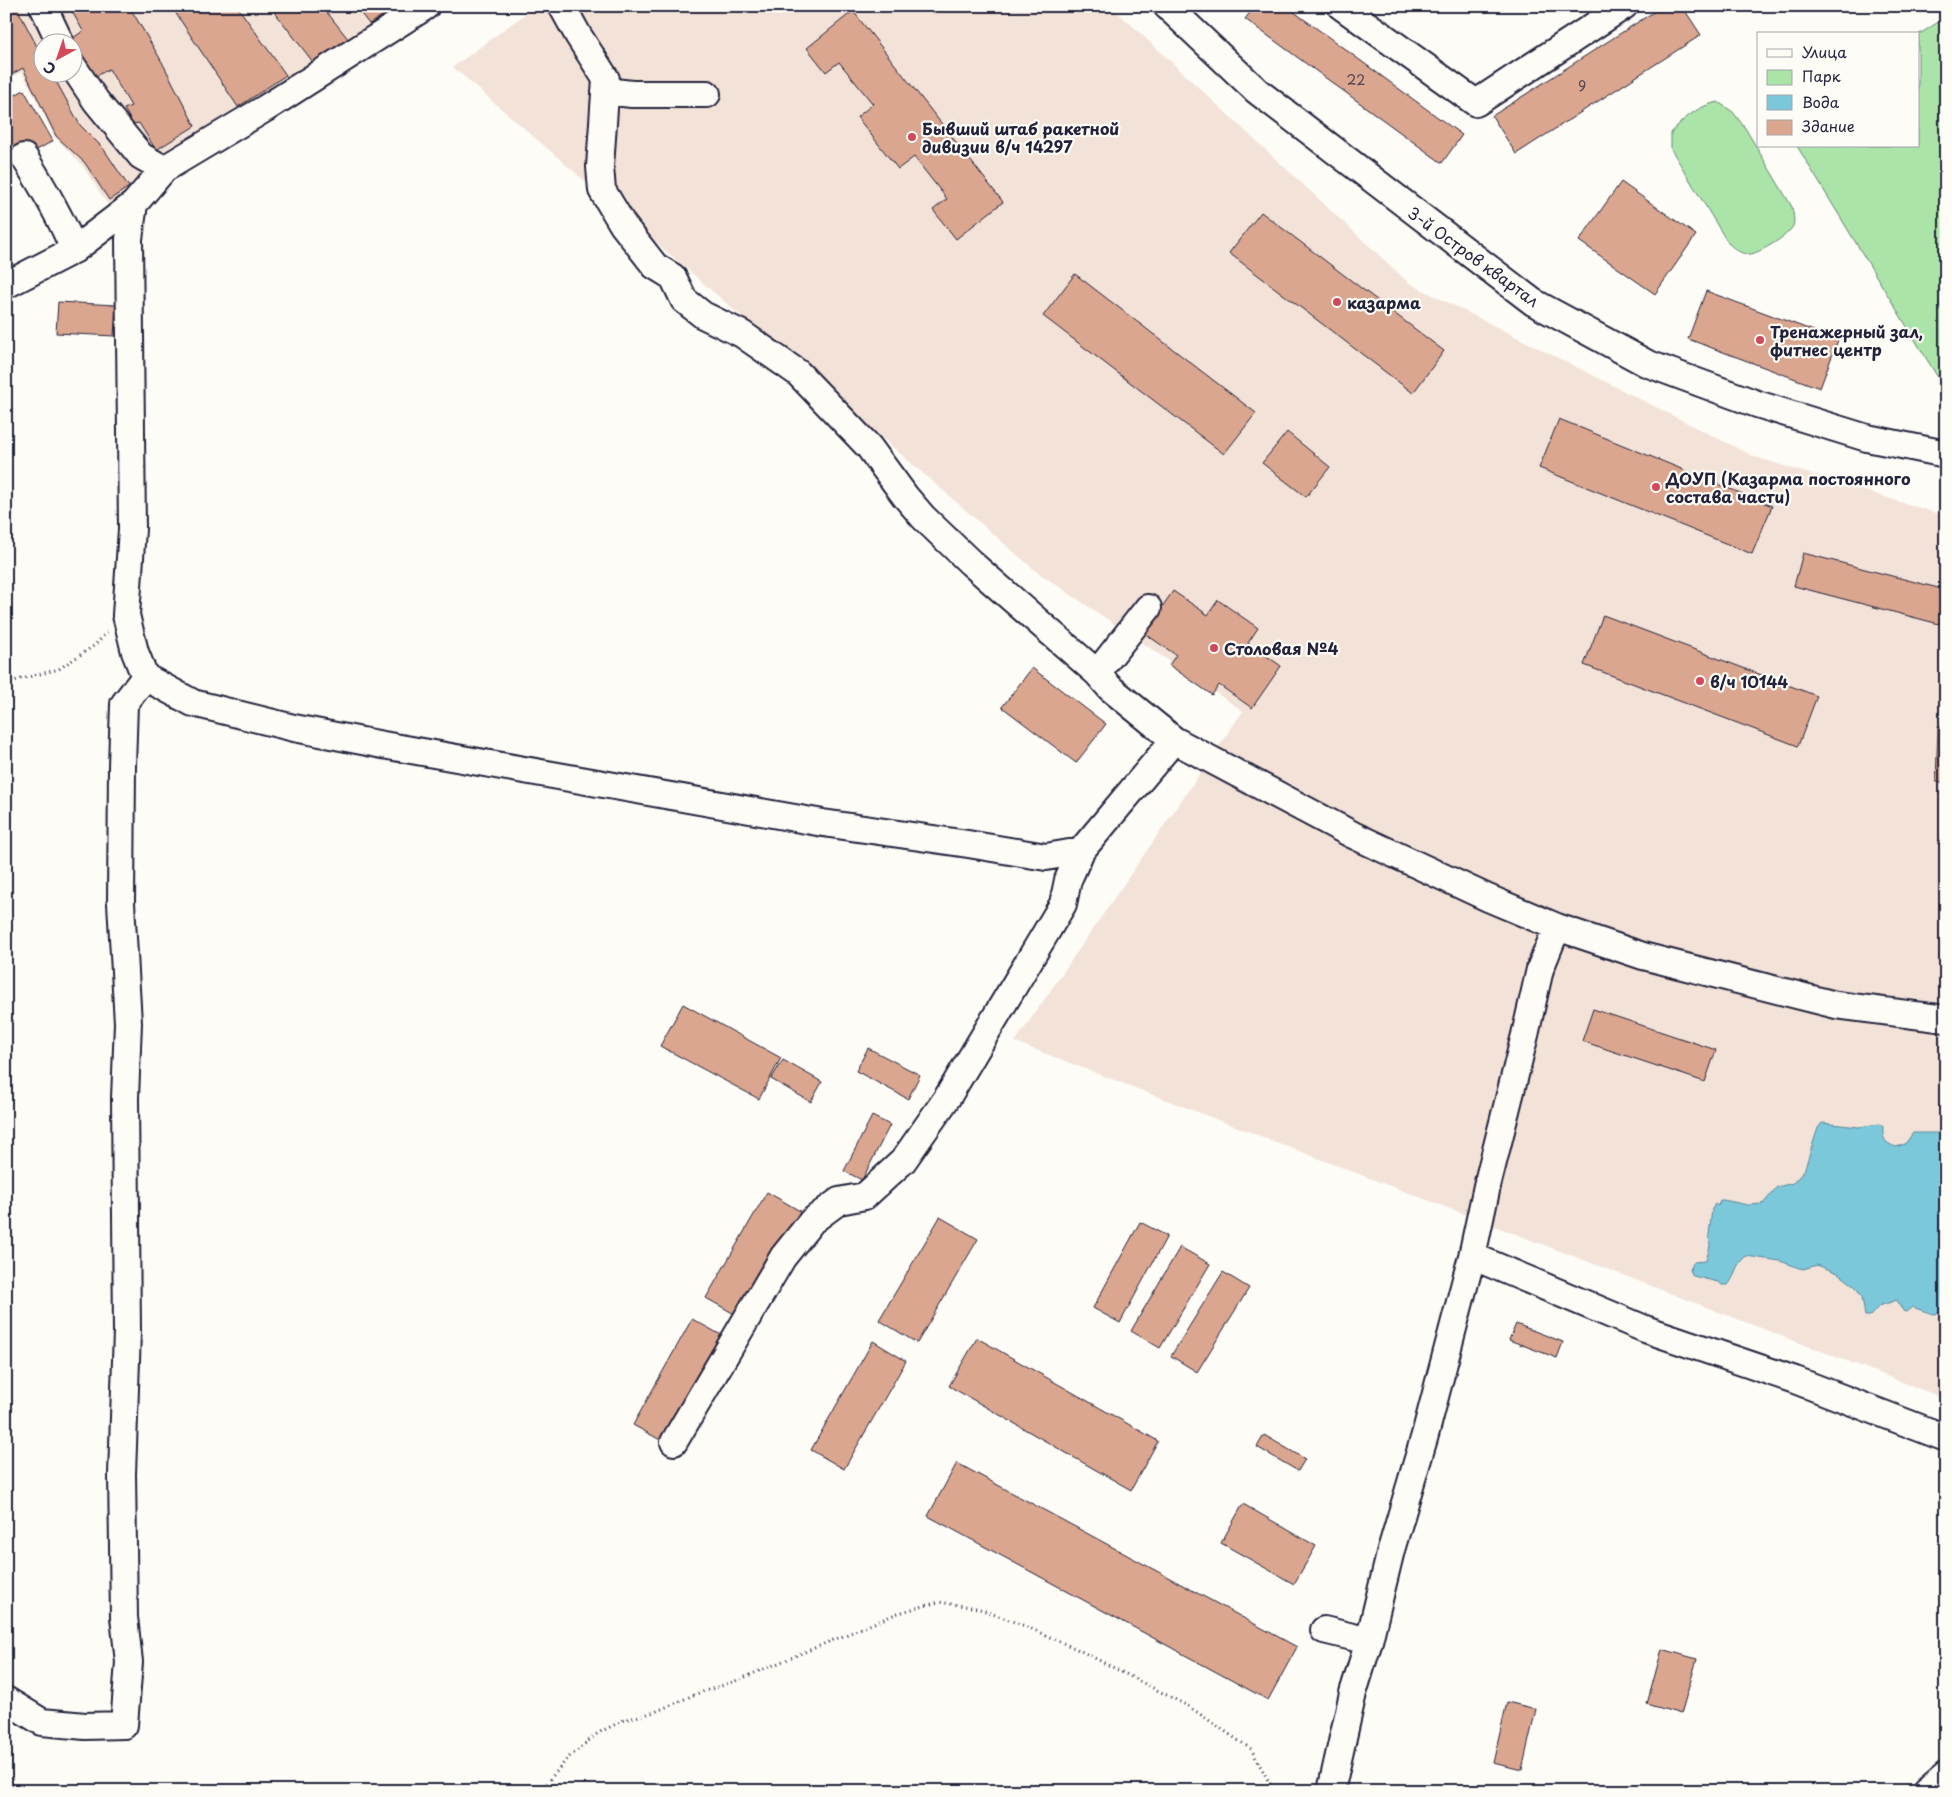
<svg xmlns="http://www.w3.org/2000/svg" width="1952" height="1797" font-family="'Playpen Sans',sans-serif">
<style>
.built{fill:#f3e2d8;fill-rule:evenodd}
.green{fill:#abe4a8;stroke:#668372}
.water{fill:#7cc8db;stroke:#58869b}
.building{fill:#dba68f;stroke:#22223b}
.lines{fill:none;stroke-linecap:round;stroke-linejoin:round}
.minor-casing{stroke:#22223b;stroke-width:30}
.path{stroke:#22223b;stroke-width:3;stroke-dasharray:1 4;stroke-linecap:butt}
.minor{stroke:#fdfcf7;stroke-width:26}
.poi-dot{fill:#d1495b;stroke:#fdfcf7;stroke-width:2}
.labels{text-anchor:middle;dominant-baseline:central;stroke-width:4.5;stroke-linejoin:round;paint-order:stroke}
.number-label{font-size:14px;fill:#504350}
.poi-label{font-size:16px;font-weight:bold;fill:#22223b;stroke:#fdfcf7;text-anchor:start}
.street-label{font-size:16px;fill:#22223b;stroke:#fdfcf7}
</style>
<rect width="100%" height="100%" fill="#fdfcf7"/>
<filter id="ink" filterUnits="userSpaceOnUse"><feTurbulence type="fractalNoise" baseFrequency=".02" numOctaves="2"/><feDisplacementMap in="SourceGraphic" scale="10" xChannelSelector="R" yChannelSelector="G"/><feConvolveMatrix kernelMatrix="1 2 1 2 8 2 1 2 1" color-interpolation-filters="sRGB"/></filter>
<g filter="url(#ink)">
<!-- built -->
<path class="built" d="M 6,6 L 408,6 L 145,173 L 110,208 L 82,165 L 55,137 L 22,72 L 6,79 ZM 42,42 L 72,42 L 72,72 L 42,72 Z
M 536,6 L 1111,6 L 1409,283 L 1755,457 L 1946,516 L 1946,1399 L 1015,1042 L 1243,711 L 1036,571 L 453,67 Z"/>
<!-- green -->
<path class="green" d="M 1940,21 L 1946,30 L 1946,371 L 1937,376 L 1797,146 L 1918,146 L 1918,35 Z
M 1718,102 L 1733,112 L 1745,128 L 1792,207 C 1793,213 1795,220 1793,226 C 1788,236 1761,252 1751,254 C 1741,255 1735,249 1728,243 L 1671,149 L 1671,133 C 1682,119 1700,105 1718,102 Z"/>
<!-- water -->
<path class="water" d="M 1822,1123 L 1859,1127 L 1879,1124 L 1883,1126 C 1882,1138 1884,1143 1896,1147 L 1905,1144 L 1913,1133 L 1941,1133 L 1943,1138 L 1946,1141 L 1946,1311 L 1933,1314 L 1912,1307 L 1906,1312 L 1903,1311 L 1897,1300 L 1879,1306 L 1870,1316 L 1865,1316 L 1862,1297 L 1856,1287 L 1838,1273 L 1817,1265 L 1803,1269 L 1780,1261 L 1746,1256 C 1733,1267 1737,1274 1728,1285 L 1722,1285 L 1718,1282 L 1693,1276 L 1690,1270 L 1693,1262 L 1706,1261 L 1710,1246 L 1709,1235 L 1712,1209 L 1715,1204 L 1718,1206 L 1720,1200 L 1723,1200 L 1748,1205 L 1763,1204 L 1777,1187 L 1793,1183 L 1804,1171 L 1818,1128 Z"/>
<!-- building -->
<path class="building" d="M 6,6 L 16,6 L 42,56 L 42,72 L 51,72 L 80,125 L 103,148 L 129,187 L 109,200 L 85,163 L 56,136 L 23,68 L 7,77 Z
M 69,6 L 129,6 L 162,62 L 195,126 L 156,150 L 139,123 L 133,124 L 124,109 L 131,106 L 109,69 L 91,79 L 70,40 L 83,31 Z
M 171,6 L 237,6 L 286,75 L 238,107 Z
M 270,6 L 322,6 L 349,40 L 313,62 Z
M 355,6 L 398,6 L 369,24 Z
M 1255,6 L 1286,6 L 1462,135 L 1442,163 L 1245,19 Z
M 1663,6 L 1682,6 L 1701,35 L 1516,154 L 1492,116 Z
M 853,11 L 1003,202 L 956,239 L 933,210 L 947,199 L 914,157 L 898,169 L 857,117 L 873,104 L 839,62 L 826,72 L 807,48 Z
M 24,90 L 53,141 L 6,167 L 6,100 Z
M 1621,182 L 1696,235 L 1655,294 L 1579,241 Z
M 1261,212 L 1444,351 L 1413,393 L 1229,253 Z
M 1075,274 L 1256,413 L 1224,454 L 1043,316 Z
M 1706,291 L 1838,340 L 1820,388 L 1688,339 Z
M 58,302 L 116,305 L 114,336 L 56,333 Z
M 1559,419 L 1772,506 L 1752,554 L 1539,468 Z
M 1287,432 L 1330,467 L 1306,497 L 1262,463 Z
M 1803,553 L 1946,590 L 1946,599 L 1939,624 L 1794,586 Z
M 1173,591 L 1208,615 L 1218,600 L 1258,628 L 1248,643 L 1281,666 L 1252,708 L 1219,685 L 1212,695 L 1169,665 L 1176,655 L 1144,633 Z
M 1603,615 L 1817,696 L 1798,746 L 1584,665 Z
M 1032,668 L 1106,724 L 1076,763 L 1002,707 Z
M 1938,727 L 1946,727 L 1946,782 L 1936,782 Z
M 683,1004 L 781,1058 L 759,1099 L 660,1046 Z
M 1593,1009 L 1716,1050 L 1705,1082 L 1582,1041 Z
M 868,1048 L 920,1075 L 908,1099 L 856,1071 Z
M 783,1060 L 822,1082 L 811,1102 L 771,1079 Z
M 872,1116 L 890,1125 L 862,1180 L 844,1171 Z
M 767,1192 L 800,1211 L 738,1316 L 706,1298 Z
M 940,1217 L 978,1239 L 917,1343 L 879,1320 Z
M 1140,1222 L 1167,1236 L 1120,1323 L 1093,1308 Z
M 1180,1247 L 1210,1264 L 1160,1348 L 1131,1331 Z
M 1223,1272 L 1249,1288 L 1197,1372 L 1171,1356 Z
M 692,1319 L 723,1336 L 664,1442 L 633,1425 Z
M 1516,1324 L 1563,1342 L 1557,1358 L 1509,1340 Z
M 977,1338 L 1158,1441 L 1131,1490 L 949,1386 Z
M 873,1341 L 906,1361 L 844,1469 L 811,1450 Z
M 1264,1435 L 1305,1459 L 1298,1471 L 1257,1447 Z
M 957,1463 L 1297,1647 L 1268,1700 L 928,1516 Z
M 1243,1504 L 1316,1546 L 1294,1584 L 1221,1543 Z
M 1662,1649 L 1697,1659 L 1681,1714 L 1647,1704 Z
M 1507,1702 L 1536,1709 L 1522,1770 L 1493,1763 Z"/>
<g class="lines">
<!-- minor casing -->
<g class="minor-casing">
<path id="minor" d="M 43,6 L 60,42
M 426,6 L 266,108 L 164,169 L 134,204 L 129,239 L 132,529 L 126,615 L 135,652 L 145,677 L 193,703 L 294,728 L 383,745 L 823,823 L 968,844 L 1046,857 L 1081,851
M 562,6 L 578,35 L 606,79 L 600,167 L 602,190 L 623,225 L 655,266 L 673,277 L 684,300 L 703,315 L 742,334 L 798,373 L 869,447 L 905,496 L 923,517 L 971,563 L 1097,673 L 1110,688 L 1174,740 L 1353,835 L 1488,898 L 1557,927 L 1540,969 L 1525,1035 L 1487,1186 L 1472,1256 L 1425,1435 L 1391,1550 L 1369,1641
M 1167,6 L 1257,91 L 1533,302 L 1646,363 L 1757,404 L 1867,438 L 1946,454
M 1341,6 L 1476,103 L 1624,6
M 72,65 L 96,101 L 141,156 L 164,169
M 605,91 L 632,94 L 707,94
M 24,157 C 43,187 61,217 74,250
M 6,285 L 74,250 L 134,204
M 1097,673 L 1148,608
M 1557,927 L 1643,956 L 1836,1005 L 1946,1019
M 1472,1256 L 1645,1329 L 1795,1380 L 1946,1438
M 674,1442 L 783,1257 L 812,1221 L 839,1201 L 865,1196 L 903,1161 L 947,1098 L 1063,904 L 1068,880 L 1081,851 L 1174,740
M 1324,1630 L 1369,1641 L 1353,1693 L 1331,1791
M 6,1700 L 42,1722 L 85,1726 L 124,1725 L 129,1662 L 124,1617 L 122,1474 L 127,1332 L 125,1098 L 128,1023 L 121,903 L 122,766 L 124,704 L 145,677
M 1926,1791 L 1946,1774"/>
</g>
<!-- path -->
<path class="path" d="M 6,683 L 59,669 L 95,645 L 107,632
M 540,1791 L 568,1758 L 598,1733 L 624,1720 L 655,1712 L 696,1694 L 733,1682 L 898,1613 L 939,1602 L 977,1608 L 1025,1626 L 1079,1650 L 1188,1706 L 1251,1749 L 1274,1791"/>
<!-- minor -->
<use href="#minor" class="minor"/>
</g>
</g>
<!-- markers -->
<g class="poi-dot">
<circle cx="912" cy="137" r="5"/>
<circle cx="1337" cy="302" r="5"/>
<circle cx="1760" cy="340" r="5"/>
<circle cx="1656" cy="487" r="5"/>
<circle cx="1214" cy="648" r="5"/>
<circle cx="1700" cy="681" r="5"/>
</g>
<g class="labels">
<!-- number labels -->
<g class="number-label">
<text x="1356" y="79">22</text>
<text x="1582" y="85">9</text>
</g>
<!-- poi labels -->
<g class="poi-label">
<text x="922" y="128">Бывший штаб ракетной<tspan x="922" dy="18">дивизии в/ч 14297</tspan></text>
<text x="1347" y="302">казарма</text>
<text x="1770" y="331">Тренажерный зал,<tspan x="1770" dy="18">фитнес центр</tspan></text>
<text x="1666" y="478">ДОУП (Казарма постоянного<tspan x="1666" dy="18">состава части)</tspan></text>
<text x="1224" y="648">Столовая №4</text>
<text x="1710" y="681">в/ч 10144</text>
</g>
<!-- street labels -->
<g class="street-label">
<text transform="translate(1474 256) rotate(36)">3-й Остров квартал</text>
</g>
</g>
<!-- margin -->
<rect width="1952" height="1797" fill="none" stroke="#fdfcf7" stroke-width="25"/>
<rect x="12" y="12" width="1927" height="1772" fill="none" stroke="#22223b" stroke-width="2" filter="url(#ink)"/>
<!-- legend -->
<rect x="1757" y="32" width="162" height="115" fill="#fdfcf7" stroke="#a5a5ac"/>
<rect x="1767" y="49" width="25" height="8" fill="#fdfcf7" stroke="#a5a5ac"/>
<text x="1802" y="58" font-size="15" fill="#22223b">Улица</text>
<rect x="1767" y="70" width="25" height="15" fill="#abe4a8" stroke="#a5a5ac"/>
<text x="1802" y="82" font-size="15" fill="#22223b">Парк</text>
<rect x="1767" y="95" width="25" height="15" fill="#7cc8db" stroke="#a5a5ac"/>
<text x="1802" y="108" font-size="15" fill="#22223b">Вода</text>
<rect x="1767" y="120" width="25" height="15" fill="#dba68f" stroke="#a5a5ac"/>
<text x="1802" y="132" font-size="15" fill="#22223b">Здание</text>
<!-- north arrow -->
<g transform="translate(58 58) rotate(220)"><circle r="24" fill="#fdfcf7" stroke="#a5a5ac"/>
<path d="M0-4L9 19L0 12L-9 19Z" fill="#d1495b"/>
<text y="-8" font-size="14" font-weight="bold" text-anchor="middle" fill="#22223b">С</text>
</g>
</svg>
